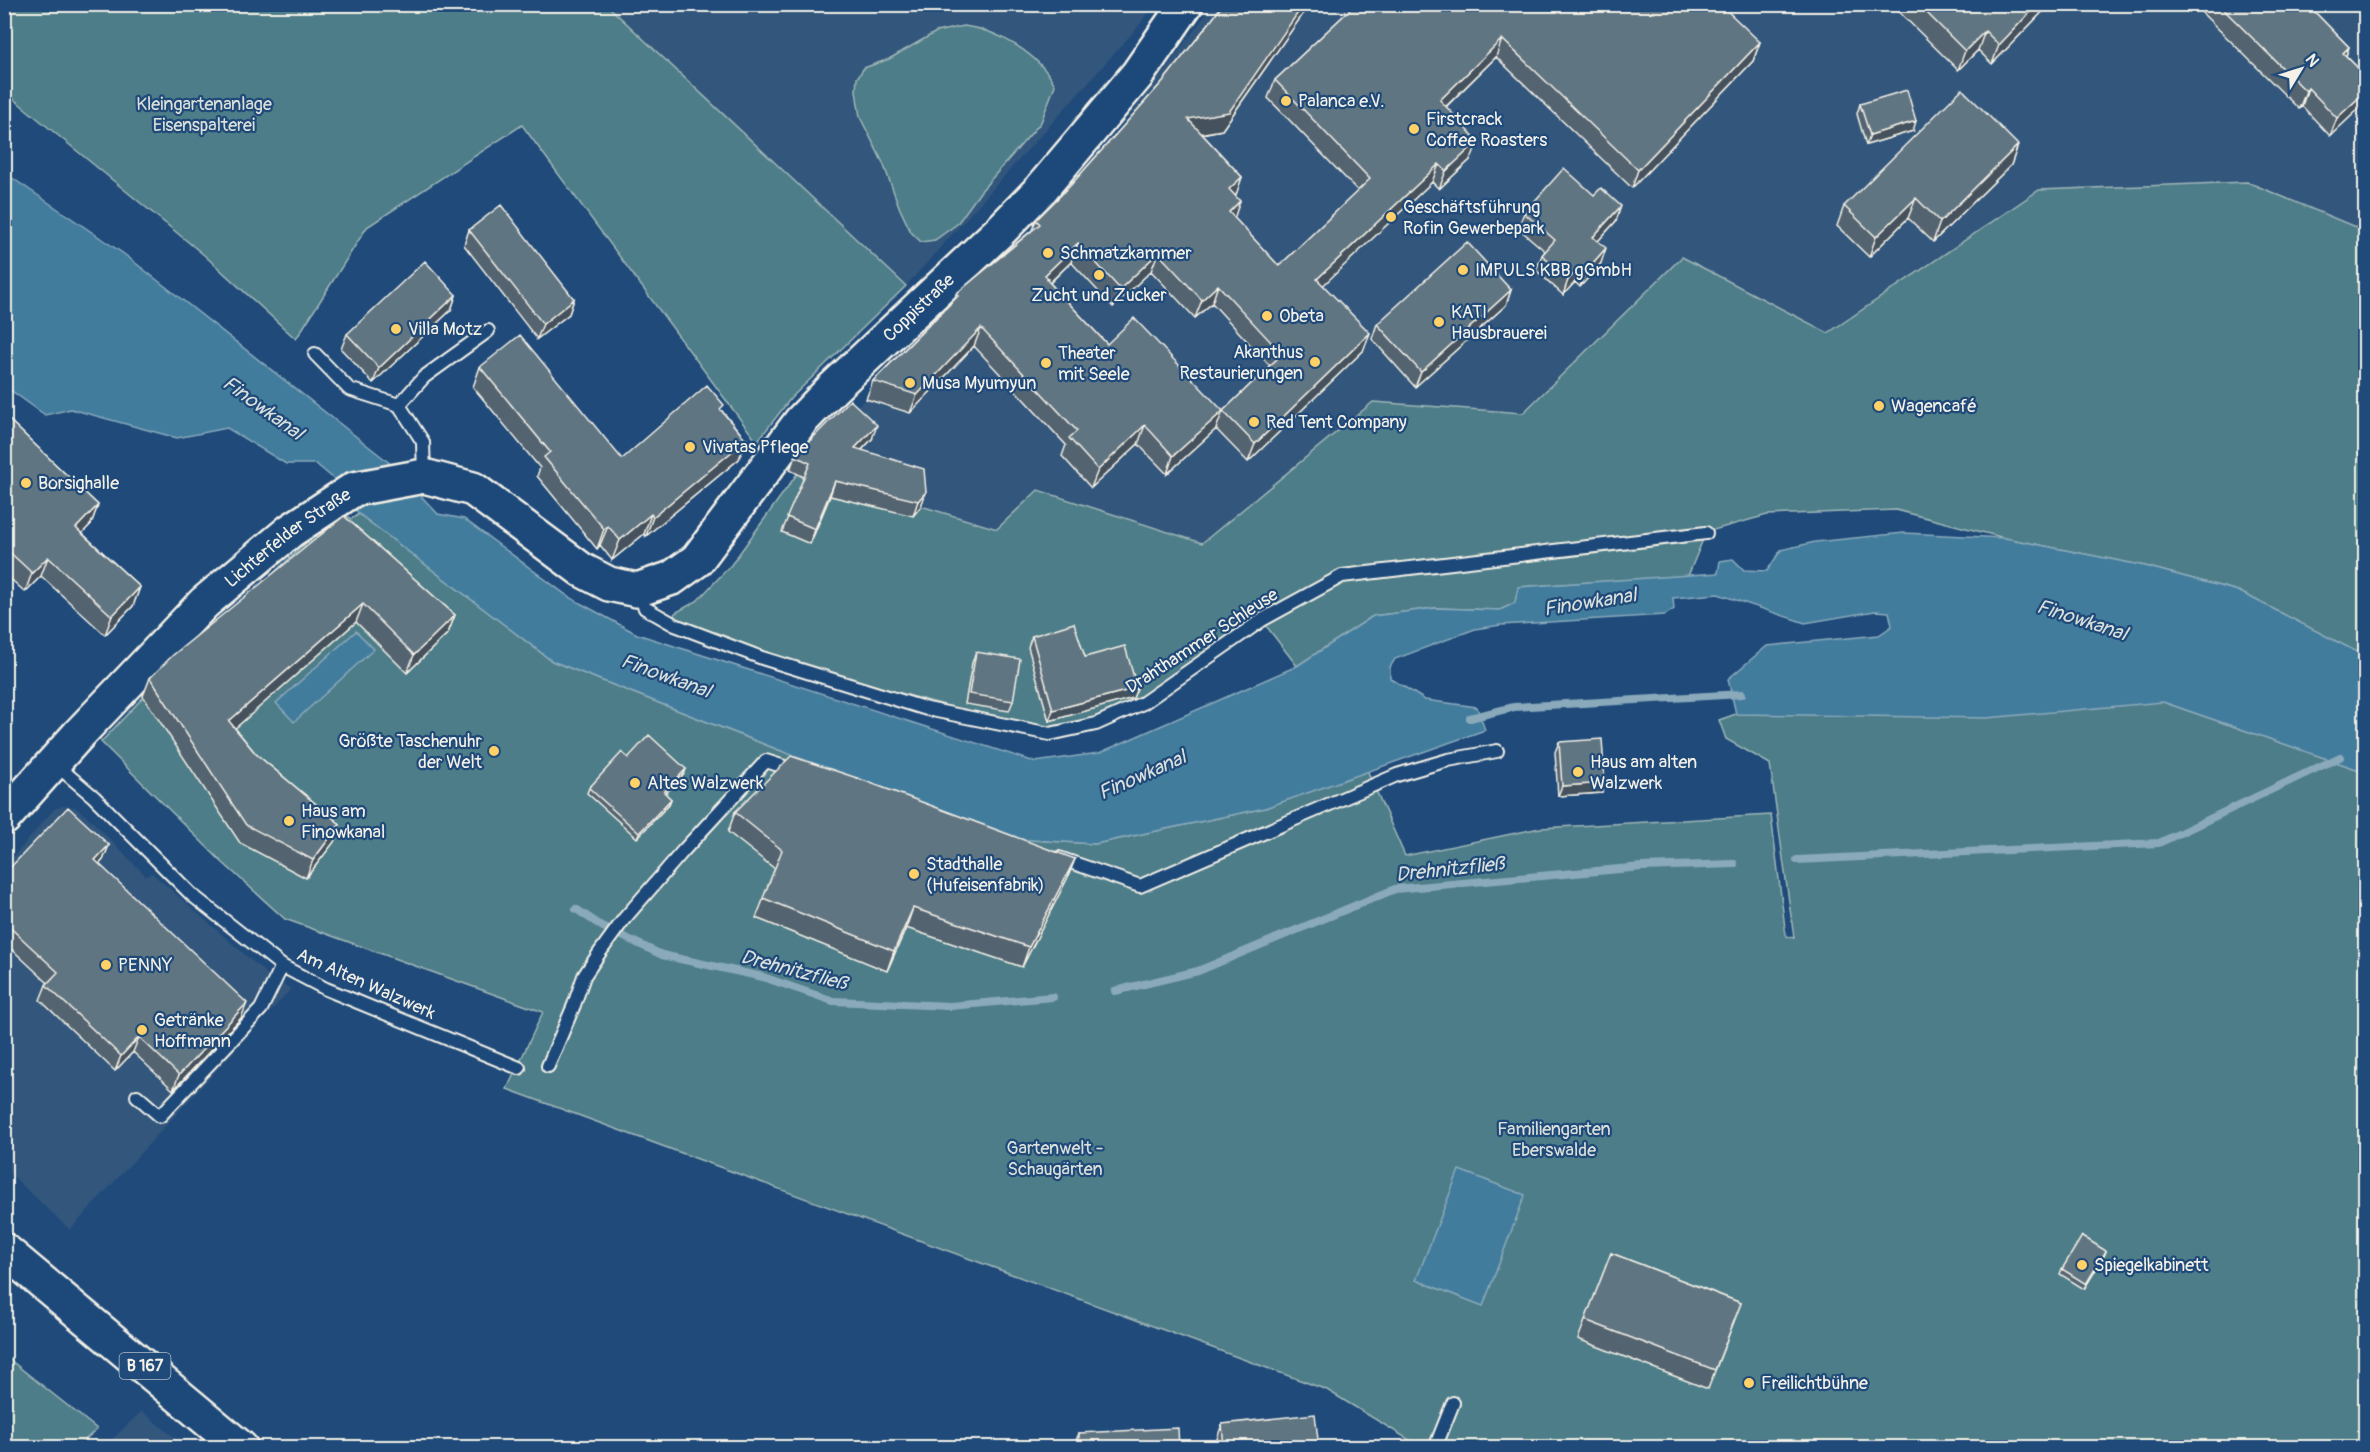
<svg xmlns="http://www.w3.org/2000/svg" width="2370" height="1452" font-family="Pangolin,sans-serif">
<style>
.built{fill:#33577c}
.green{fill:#4d7d88;stroke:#a0b7b8;stroke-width:1.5}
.water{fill:#437b9d;stroke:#8aaabb;stroke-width:1.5}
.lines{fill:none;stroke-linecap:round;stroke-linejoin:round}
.stream{stroke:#8aaabb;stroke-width:8}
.lane-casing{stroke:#f4f1e8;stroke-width:16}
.secondary-casing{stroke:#f4f1e8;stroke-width:38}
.primary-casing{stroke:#f4f1e8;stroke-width:38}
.lane{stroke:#1f4a7a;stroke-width:12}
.secondary{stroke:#1f4a7a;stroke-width:33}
.primary{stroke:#1f4a7a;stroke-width:33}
.wall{fill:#536470;stroke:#f4f1e8;stroke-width:1.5;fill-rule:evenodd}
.shaded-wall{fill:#44515b;stroke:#f4f1e8;stroke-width:1.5}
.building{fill:#617482;stroke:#f4f1e8;stroke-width:1.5;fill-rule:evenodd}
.poi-dot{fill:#ffd166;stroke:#1f4a7a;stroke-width:2}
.labels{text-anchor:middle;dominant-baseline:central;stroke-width:4.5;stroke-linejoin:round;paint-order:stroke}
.shield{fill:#1f4a7a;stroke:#b4bfc7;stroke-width:1.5}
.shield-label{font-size:16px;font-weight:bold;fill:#f4f1e8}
.poi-label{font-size:18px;fill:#f4f1e8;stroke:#1f4a7a;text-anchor:start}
.park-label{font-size:18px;fill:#dbe0da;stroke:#1f4a7a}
.street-label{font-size:18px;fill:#f4f1e8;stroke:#1f4a7a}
.water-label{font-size:20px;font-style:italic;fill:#d9dfdd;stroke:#1f4a7a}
</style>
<rect width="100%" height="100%" fill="#1f4a7a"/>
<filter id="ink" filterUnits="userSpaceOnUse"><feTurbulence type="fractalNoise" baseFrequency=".0167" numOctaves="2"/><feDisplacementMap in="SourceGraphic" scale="12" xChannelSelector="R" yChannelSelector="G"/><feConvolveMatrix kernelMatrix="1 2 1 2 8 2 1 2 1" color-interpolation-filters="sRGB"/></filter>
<g filter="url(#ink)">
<!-- built -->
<path class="built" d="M 607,5 L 1154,5 L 1137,28 L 906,286 Z
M 1213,5 L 2365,5 L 2365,231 L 2247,182 L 2039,190 L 1829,333 L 1682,257 L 1522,413 L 1373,402 L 1201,543 L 1038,490 L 997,529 L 921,506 L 913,516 L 843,499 L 790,470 L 845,414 L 865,400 L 1064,204 Z
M 63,806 L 75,807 L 91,820 L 146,876 L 152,873 L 268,975 L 291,989 L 70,1230 L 5,1169 L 4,868 L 54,809 Z
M 142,1411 L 186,1447 L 104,1447 Z"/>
<!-- green -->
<path class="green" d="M 4,5 L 607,5 L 906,286 L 791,398 L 757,442 L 522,125 L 367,227 L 296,339 L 204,255 L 5,92 Z
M 964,26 C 998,30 1039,54 1055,85 L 1041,122 L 981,191 L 957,224 L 935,240 L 921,242 L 911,232 L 900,209 L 883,163 L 860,117 L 856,91 L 857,78 L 864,68 L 889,59 L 936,32 Z
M 2247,182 L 2365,231 L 2365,656 L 2238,591 L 2145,566 L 2005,538 L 1896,510 L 1767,515 L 1706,532 L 1688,576 L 1519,587 L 1515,603 L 1500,610 L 1435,608 L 1373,616 L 1297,666 L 1257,614 L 1159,697 L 1056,738 L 937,703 L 795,665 L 672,620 L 675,613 L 697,601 L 731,565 L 797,474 L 843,499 L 921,506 L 997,529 L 1038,490 L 1202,543 L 1373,402 L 1523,413 L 1682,257 L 1828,333 L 2039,190 Z
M 345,514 L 351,519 L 359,514 L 552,661 L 802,759 L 1016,839 L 1095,844 L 1265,808 L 1367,770 L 1405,856 L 1540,828 L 1771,815 L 1786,936 L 1794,938 L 1770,764 L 1726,739 L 1719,720 L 1736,714 L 2163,702 L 2365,772 L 2365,1447 L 1421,1447 L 1327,1390 L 507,1089 L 543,1012 L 285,919 L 222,862 L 101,742 L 168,671 L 306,543 Z
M 4,1356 L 5,1356 L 97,1429 L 77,1447 L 5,1447 Z"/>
<!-- water -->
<path class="water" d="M 5,173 L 124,254 L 391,464 L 438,514 L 464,519 L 569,597 L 637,634 L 1035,762 L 1099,753 L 1297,666 L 1373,616 L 1435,608 L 1500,610 L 1515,603 L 1518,587 L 1718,573 L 1720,561 L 1733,559 L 1744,570 L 1767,571 L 1781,550 L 1815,542 L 1904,533 L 2005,538 L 2145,566 L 2238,591 L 2365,656 L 2365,772 L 2163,702 L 1987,718 L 1736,714 L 1728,679 L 1767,646 L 1879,635 L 1892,626 L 1889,612 L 1875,611 L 1805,623 L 1718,594 L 1673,598 L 1674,609 L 1665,615 L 1501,625 L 1475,629 L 1395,659 L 1390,667 L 1390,678 L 1425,700 L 1477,707 L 1485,730 L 1265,808 L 1095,844 L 1016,839 L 802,759 L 552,661 L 359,514 L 334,479 L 316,464 L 286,464 L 227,428 L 177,438 L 71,409 L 45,415 L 5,386 Z
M 356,631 L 374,649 L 294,722 L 276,703 Z
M 1459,1170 L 1525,1195 L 1483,1306 L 1416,1280 Z"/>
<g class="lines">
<!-- stream -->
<path class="stream" d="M 1470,718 L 1514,707 L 1742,694
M 1797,860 L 2159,843 L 2340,757
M 576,909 L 603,927 L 662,955 L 763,977 L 833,1001 L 950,1006 L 1053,997
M 1115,991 L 1198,971 L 1395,889 L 1642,867 L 1734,864"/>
<!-- lane casing -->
<g class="lane-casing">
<path id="lane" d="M 315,354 L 349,389 L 399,405 L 423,442 L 424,475
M 399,405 L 424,377 L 488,331
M 637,591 L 645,608 L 675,625 L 762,658 L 927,709 L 1050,734 L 1096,724 L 1143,703 L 1262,620 L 1342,576 L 1706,533
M 55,764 L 94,797 L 192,895 L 282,966 L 326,989 L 519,1068
M 1059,858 L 1140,886 L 1397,775 L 1448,760 L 1497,751
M 548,1066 L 574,1005 L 584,976 L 600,952 L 624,919 L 683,851 L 766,761 L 797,771
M 137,1096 L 160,1116 L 261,1009 L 282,966
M 1435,1448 L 1453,1403"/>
</g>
<!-- secondary casing -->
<g class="secondary-casing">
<g id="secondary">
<path id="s1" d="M 4,818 L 79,734 L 204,603 L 290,531 L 354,489 L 424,476 L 473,489 L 582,570 L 609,584 L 637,590 L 672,578 L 697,560 L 801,421 L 833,388 L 1001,230 L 1041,189 L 1137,75 L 1186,4"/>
</g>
</g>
<!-- primary casing -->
<g class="primary-casing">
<path id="primary" d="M 4,1250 L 241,1448"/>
</g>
<!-- lane -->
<use href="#lane" class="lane"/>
<!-- secondary -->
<use href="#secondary" class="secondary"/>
<!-- primary -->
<use href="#primary" class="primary"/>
</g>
<!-- wall -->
<path class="wall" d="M 1223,4 L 1310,4 L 1222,130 L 1202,134 L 1242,177 L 1235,196 L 1234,218 L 1279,266 L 1358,191 L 1268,98 L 1275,80 L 1356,4 L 1760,42 L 1753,61 L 1632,188 L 1496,57 L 1446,107 L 1471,159 L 1439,189 L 1432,182 L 1323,285 L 1363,351 L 1248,462 L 1216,429 L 1167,474 L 1138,444 L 1091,488 L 1062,456 L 1066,445 L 974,346 L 910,413 L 866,399 L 873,381 L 955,299 L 956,294 L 1032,230 L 1036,220 L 1070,186 L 1165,79 L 1214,17 ZM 1071,262 L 1113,307 L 1151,271 L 1195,318 L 1212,303 L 1270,366 L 1223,411 L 1107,344 L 1050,283 Z
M 1891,4 L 2050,4 L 1992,64 L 1978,50 L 1958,70 Z
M 2193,4 L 2307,4 L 2349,47 L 2346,56 L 2366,76 L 2366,102 L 2330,136 L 2302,106 L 2299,109 Z
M 1860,104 L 1913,131 L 1866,145 L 1857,114 Z
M 2018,145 L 2011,165 L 1933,242 L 1908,218 L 1869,257 L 1837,226 L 1844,206 Z
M 1524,213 L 1616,221 L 1598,241 L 1601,263 L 1580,287 L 1575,282 L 1563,295 L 1536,270 L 1542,255 L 1545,251 L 1518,228 Z
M 469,230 L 574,299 L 569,314 L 537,339 L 464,245 Z
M 1511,290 L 1506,305 L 1415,387 L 1372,339 L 1377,324 Z
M 456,295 L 451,310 L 373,383 L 341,349 L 347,334 Z
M 480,367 L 622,459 L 722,411 L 746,440 L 739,459 L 646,536 L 644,534 L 612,560 L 600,545 L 597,549 L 537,476 L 540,468 L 473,387 Z
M 4,415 L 98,505 L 91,524 L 82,533 L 140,587 L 133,606 L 105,635 L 41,576 L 25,592 L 4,573 Z
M 872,439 L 862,450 L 926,492 L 921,506 L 913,516 L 830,496 L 810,544 L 782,532 L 804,477 L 790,470 L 795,456 Z
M 344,516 L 455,615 L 448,633 L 407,673 L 356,622 L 235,728 L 256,754 L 340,824 L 334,842 L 306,878 L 240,843 L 143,696 L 150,678 Z
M 1032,636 L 1085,657 L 1137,688 L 1133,698 L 1049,721 L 1028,647 Z
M 976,652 L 1013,701 L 1009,711 L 965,704 L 972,663 Z
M 1559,742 L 1605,783 L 1602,793 L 1558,796 L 1555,752 Z
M 628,758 L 686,769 L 684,774 L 665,794 L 671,799 L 669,804 L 637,838 L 587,793 L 589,788 Z
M 735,812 L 1075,859 L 1067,879 L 1022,967 L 906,928 L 887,971 L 756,918 L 775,869 L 728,832 Z
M 109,845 L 103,860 L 99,864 L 241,1018 L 173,1090 L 133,1052 L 115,1071 L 40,1000 L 46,985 L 48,983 L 4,942 L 4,874 Z
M 2106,1251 L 2104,1256 L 2084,1289 L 2060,1274 L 2062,1269 Z
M 1611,1253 L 1741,1303 L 1708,1389 L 1578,1339 Z
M 1222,1424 L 1319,1448 L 1217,1448 L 1217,1439 Z
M 1079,1433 L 1179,1448 L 1073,1448 Z"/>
<!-- shaded-wall -->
<path class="shaded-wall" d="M 959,4 L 969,4 L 958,10 Z
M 1304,4 L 1310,4 L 1222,130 L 1181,137 L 1188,119 Z
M 2038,4 L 2050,4 L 1992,64 L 1999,45 Z
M 1985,31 L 1978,50 L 1958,70 L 1965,51 Z
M 1502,39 L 1496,57 L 1433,119 L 1440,100 Z
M 1760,42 L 1753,61 L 1632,188 L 1638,170 Z
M 2349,47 L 2343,64 L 2343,53 Z
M 2308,88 L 2302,106 L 2299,109 L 2306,91 Z
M 2366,91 L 2366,102 L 2330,136 L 2337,118 Z
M 1916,121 L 1913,131 L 1866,145 L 1870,135 Z
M 1478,141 L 1471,159 L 1439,189 L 1446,171 Z
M 2018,145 L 2011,165 L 1933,242 L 1940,222 Z
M 1439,164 L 1432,182 L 1311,297 L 1317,279 Z
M 1242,177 L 1236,195 L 1222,207 L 1229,189 Z
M 1916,198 L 1908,218 L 1869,257 L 1876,237 Z
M 1240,201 L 1234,219 L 1229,212 Z
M 1621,206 L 1616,221 L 1588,252 L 1593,237 Z
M 1078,243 L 1071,262 L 1046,286 L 1045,275 Z
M 1606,248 L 1601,263 L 1580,287 L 1585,272 Z
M 1158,253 L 1151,271 L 1113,307 L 1120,289 Z
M 1580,267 L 1575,282 L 1563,295 L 1568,280 Z
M 1218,285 L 1212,303 L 1195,318 L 1202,300 Z
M 1511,290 L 1506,305 L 1415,387 L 1421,372 Z
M 456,295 L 451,310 L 373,383 L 379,368 Z
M 574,299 L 569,314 L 537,339 L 543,324 Z
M 981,328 L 974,346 L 910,413 L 917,395 Z
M 1370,333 L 1363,351 L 1248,462 L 1255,444 Z
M 1223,411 L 1216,429 L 1167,474 L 1173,456 Z
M 877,425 L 872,439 L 850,462 L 855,448 Z
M 1145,425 L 1138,444 L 1091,488 L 1098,470 Z
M 746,440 L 739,459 L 646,536 L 653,517 Z
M 835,481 L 830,496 L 810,544 L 815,529 Z
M 926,492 L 921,506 L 913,516 L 918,501 Z
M 98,505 L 91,524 L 69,547 L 76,528 Z
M 651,514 L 644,534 L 612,560 L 620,540 Z
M 608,526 L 600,545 L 597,549 L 604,529 Z
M 48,557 L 41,576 L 25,592 L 32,573 Z
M 140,587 L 133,606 L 105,635 L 112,616 Z
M 363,604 L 356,622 L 223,739 L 229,721 Z
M 455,615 L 448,633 L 407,673 L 414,655 Z
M 1137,688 L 1133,698 L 1049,721 L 1053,710 Z
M 686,769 L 684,774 L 662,797 L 664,792 Z
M 1605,783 L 1602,793 L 1558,796 L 1562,786 Z
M 671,799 L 669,804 L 637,838 L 639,833 Z
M 340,824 L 334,842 L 306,878 L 313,860 Z
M 109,845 L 103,860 L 89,875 L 95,860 Z
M 1075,859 L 1067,879 L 1022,967 L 1029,947 Z
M 913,908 L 906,928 L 887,971 L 894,951 Z
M 247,1003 L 241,1018 L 173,1090 L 179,1075 Z
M 139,1037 L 133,1052 L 115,1071 L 121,1056 Z
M 2106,1251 L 2104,1256 L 2084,1289 L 2086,1284 Z"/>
<!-- building -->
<path class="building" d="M 1223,4 L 1304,4 L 1229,112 L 1188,119 L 1242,177 L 1229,189 L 1240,201 L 1229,212 L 1279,266 L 1370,179 L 1275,80 L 1356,4 L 1720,4 L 1760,42 L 1638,170 L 1502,39 L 1440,100 L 1478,141 L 1446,171 L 1439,164 L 1317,279 L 1370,333 L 1255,444 L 1223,411 L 1173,456 L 1145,425 L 1098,470 L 1069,438 L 1077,431 L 981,328 L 917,395 L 873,381 L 958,296 L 956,294 L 1040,224 L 1036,220 L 1070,186 L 1165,79 L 1214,17 ZM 1078,243 L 1120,289 L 1158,253 L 1202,300 L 1218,285 L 1282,354 L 1223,411 L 1134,318 L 1107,344 L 1047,280 L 1049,279 L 1045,275 Z
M 1918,4 L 2038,4 L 1999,45 L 1985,31 L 1965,51 Z
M 2218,4 L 2307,4 L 2349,47 L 2343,53 L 2366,76 L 2366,91 L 2337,118 L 2308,88 L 2306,91 Z
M 1962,89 L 2018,145 L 1940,222 L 1916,198 L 1876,237 L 1844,206 Z
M 1907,90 L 1916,121 L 1870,135 L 1860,104 Z
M 1564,168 L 1594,195 L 1601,188 L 1621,206 L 1593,237 L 1606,248 L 1585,272 L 1580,267 L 1568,280 L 1542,255 L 1555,240 L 1524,213 Z
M 501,205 L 574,299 L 543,324 L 469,230 Z
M 1467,242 L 1511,290 L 1421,372 L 1377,324 Z
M 425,261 L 456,295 L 379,368 L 347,334 Z
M 520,335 L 622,459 L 707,385 L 724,405 L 720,409 L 746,440 L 653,517 L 651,514 L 620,540 L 608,526 L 604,529 L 544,457 L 550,452 L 480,367 Z
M 850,400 L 877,425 L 855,448 L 924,469 L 926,492 L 918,501 L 835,481 L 815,529 L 787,517 L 810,463 L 795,456 Z
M 4,415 L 98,505 L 76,528 L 140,587 L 112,616 L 48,557 L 32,573 L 4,547 Z
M 344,516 L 455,615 L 414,655 L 363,604 L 229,721 L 256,754 L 340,824 L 313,860 L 246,825 L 150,678 L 173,655 Z
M 1074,623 L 1085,657 L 1125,646 L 1137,688 L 1053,710 L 1032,636 Z
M 976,652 L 1020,659 L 1013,701 L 969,694 Z
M 649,735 L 686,769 L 664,792 L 671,799 L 639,833 L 589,788 L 622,752 L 628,758 Z
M 1602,739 L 1605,783 L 1562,786 L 1559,742 Z
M 791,756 L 857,778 L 1075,859 L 1029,947 L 913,908 L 894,951 L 763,898 L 782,850 L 735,812 Z
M 68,807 L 109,845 L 95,860 L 247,1003 L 179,1075 L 139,1037 L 121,1056 L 46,985 L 58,972 L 4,922 L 4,874 Z
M 2082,1236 L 2106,1251 L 2086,1284 L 2062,1269 Z
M 1611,1253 L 1741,1303 L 1715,1370 L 1585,1320 Z
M 1315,1414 L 1319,1448 L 1224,1448 L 1222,1424 Z
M 1178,1428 L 1179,1448 L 1079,1448 L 1079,1433 Z"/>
</g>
<!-- markers -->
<g class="poi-dot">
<circle cx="1286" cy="101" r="6"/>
<circle cx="1414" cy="129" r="6"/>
<circle cx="1391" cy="217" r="6"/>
<circle cx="1048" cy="253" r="6"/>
<circle cx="1463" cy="270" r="6"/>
<circle cx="1099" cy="275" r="6"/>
<circle cx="1267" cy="316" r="6"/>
<circle cx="1439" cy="322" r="6"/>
<circle cx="396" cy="329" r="6"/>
<circle cx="1315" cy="362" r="6"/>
<circle cx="1046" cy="363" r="6"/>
<circle cx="910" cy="383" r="6"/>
<circle cx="1879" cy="406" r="6"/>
<circle cx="1254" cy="422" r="6"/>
<circle cx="690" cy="447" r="6"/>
<circle cx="26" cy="483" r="6"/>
<circle cx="494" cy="751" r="6"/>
<circle cx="1578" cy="772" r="6"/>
<circle cx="635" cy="783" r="6"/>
<circle cx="289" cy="821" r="6"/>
<circle cx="914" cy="874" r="6"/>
<circle cx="106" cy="965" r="6"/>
<circle cx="142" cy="1030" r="6"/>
<circle cx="2082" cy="1265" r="6"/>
<circle cx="1749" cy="1383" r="6"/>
</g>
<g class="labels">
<!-- shield labels -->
<rect class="shield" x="119.5" y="1353" width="51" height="26" rx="4.5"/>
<g class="shield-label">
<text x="145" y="1366">B 167</text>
</g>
<!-- poi labels -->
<g class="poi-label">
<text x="1298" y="101">Palanca e.V.</text>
<text x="1426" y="119">Firstcrack<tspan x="1426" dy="21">Coffee Roasters</tspan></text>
<text x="1403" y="207">Geschäftsführung<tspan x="1403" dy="21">Rofin Gewerbepark</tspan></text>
<text x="1060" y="253">Schmatzkammer</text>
<text x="1475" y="270">IMPULS KBB gGmbH</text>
<text x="1099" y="295" text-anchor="middle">Zucht und Zucker</text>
<text x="1451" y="312">KATI<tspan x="1451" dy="21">Hausbrauerei</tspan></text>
<text x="1279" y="316">Obeta</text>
<text x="408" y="329">Villa Motz</text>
<text x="1303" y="352" text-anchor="end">Akanthus<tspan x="1303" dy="21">Restaurierungen</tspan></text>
<text x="1058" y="353">Theater<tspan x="1058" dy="21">mit Seele</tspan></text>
<text x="922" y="383">Musa Myumyun</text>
<text x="1891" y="406">Wagencafé</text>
<text x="1266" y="422">Red Tent Company</text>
<text x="702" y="447">Vivatas Pflege</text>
<text x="38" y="483">Borsighalle</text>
<text x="482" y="741" text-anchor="end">Größte Taschenuhr<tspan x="482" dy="21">der Welt</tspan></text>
<text x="1590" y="762">Haus am alten<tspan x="1590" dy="21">Walzwerk</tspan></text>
<text x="647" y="783">Altes Walzwerk</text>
<text x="301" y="811">Haus am<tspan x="301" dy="21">Finowkanal</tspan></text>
<text x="926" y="864">Stadthalle<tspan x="926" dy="21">(Hufeisenfabrik)</tspan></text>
<text x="118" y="965">PENNY</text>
<text x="154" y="1020">Getränke<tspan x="154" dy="21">Hoffmann</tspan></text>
<text x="2094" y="1265">Spiegelkabinett</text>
<text x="1761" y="1383">Freilichtbühne</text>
</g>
<!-- park labels -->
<g class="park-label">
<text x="204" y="104">Kleingartenanlage<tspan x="204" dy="21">Eisenspalterei</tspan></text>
<text x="1554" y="1129">Familiengarten<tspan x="1554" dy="21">Eberswalde</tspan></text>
<text x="1055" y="1148">Gartenwelt -<tspan x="1055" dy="21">Schaugärten</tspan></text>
</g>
<!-- street labels -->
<g class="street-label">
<text stroke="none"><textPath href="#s1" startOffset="1204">Coppistraße</textPath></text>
<text stroke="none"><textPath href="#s1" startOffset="400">Lichterfelder Straße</textPath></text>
<text transform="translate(1202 641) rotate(-33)">Drahthammer Schleuse</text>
<text transform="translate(366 984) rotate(24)">Am Alten Walzwerk</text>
</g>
<!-- water labels -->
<g class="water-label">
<text transform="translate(263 408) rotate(36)">Finowkanal</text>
<text transform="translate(1590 602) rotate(-9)">Finowkanal</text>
<text transform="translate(2082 620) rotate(18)">Finowkanal</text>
<text transform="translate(666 676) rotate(20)">Finowkanal</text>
<text transform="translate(1142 775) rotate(-24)">Finowkanal</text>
<text transform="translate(1450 869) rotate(-6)">Drehnitzfließ</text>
<text transform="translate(794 970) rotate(15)">Drehnitzfließ</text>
</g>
</g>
<!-- margin -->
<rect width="2370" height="1452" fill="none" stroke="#1f4a7a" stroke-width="24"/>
<rect x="12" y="12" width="2346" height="1428" fill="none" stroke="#f4f1e8" stroke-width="2" filter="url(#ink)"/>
<!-- north arrow -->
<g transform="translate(2301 69) rotate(52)" stroke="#1f4a7a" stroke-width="4.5" paint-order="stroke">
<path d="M0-4.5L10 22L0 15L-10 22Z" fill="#f4f1e8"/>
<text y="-9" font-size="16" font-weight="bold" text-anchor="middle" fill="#f4f1e8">N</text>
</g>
</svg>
